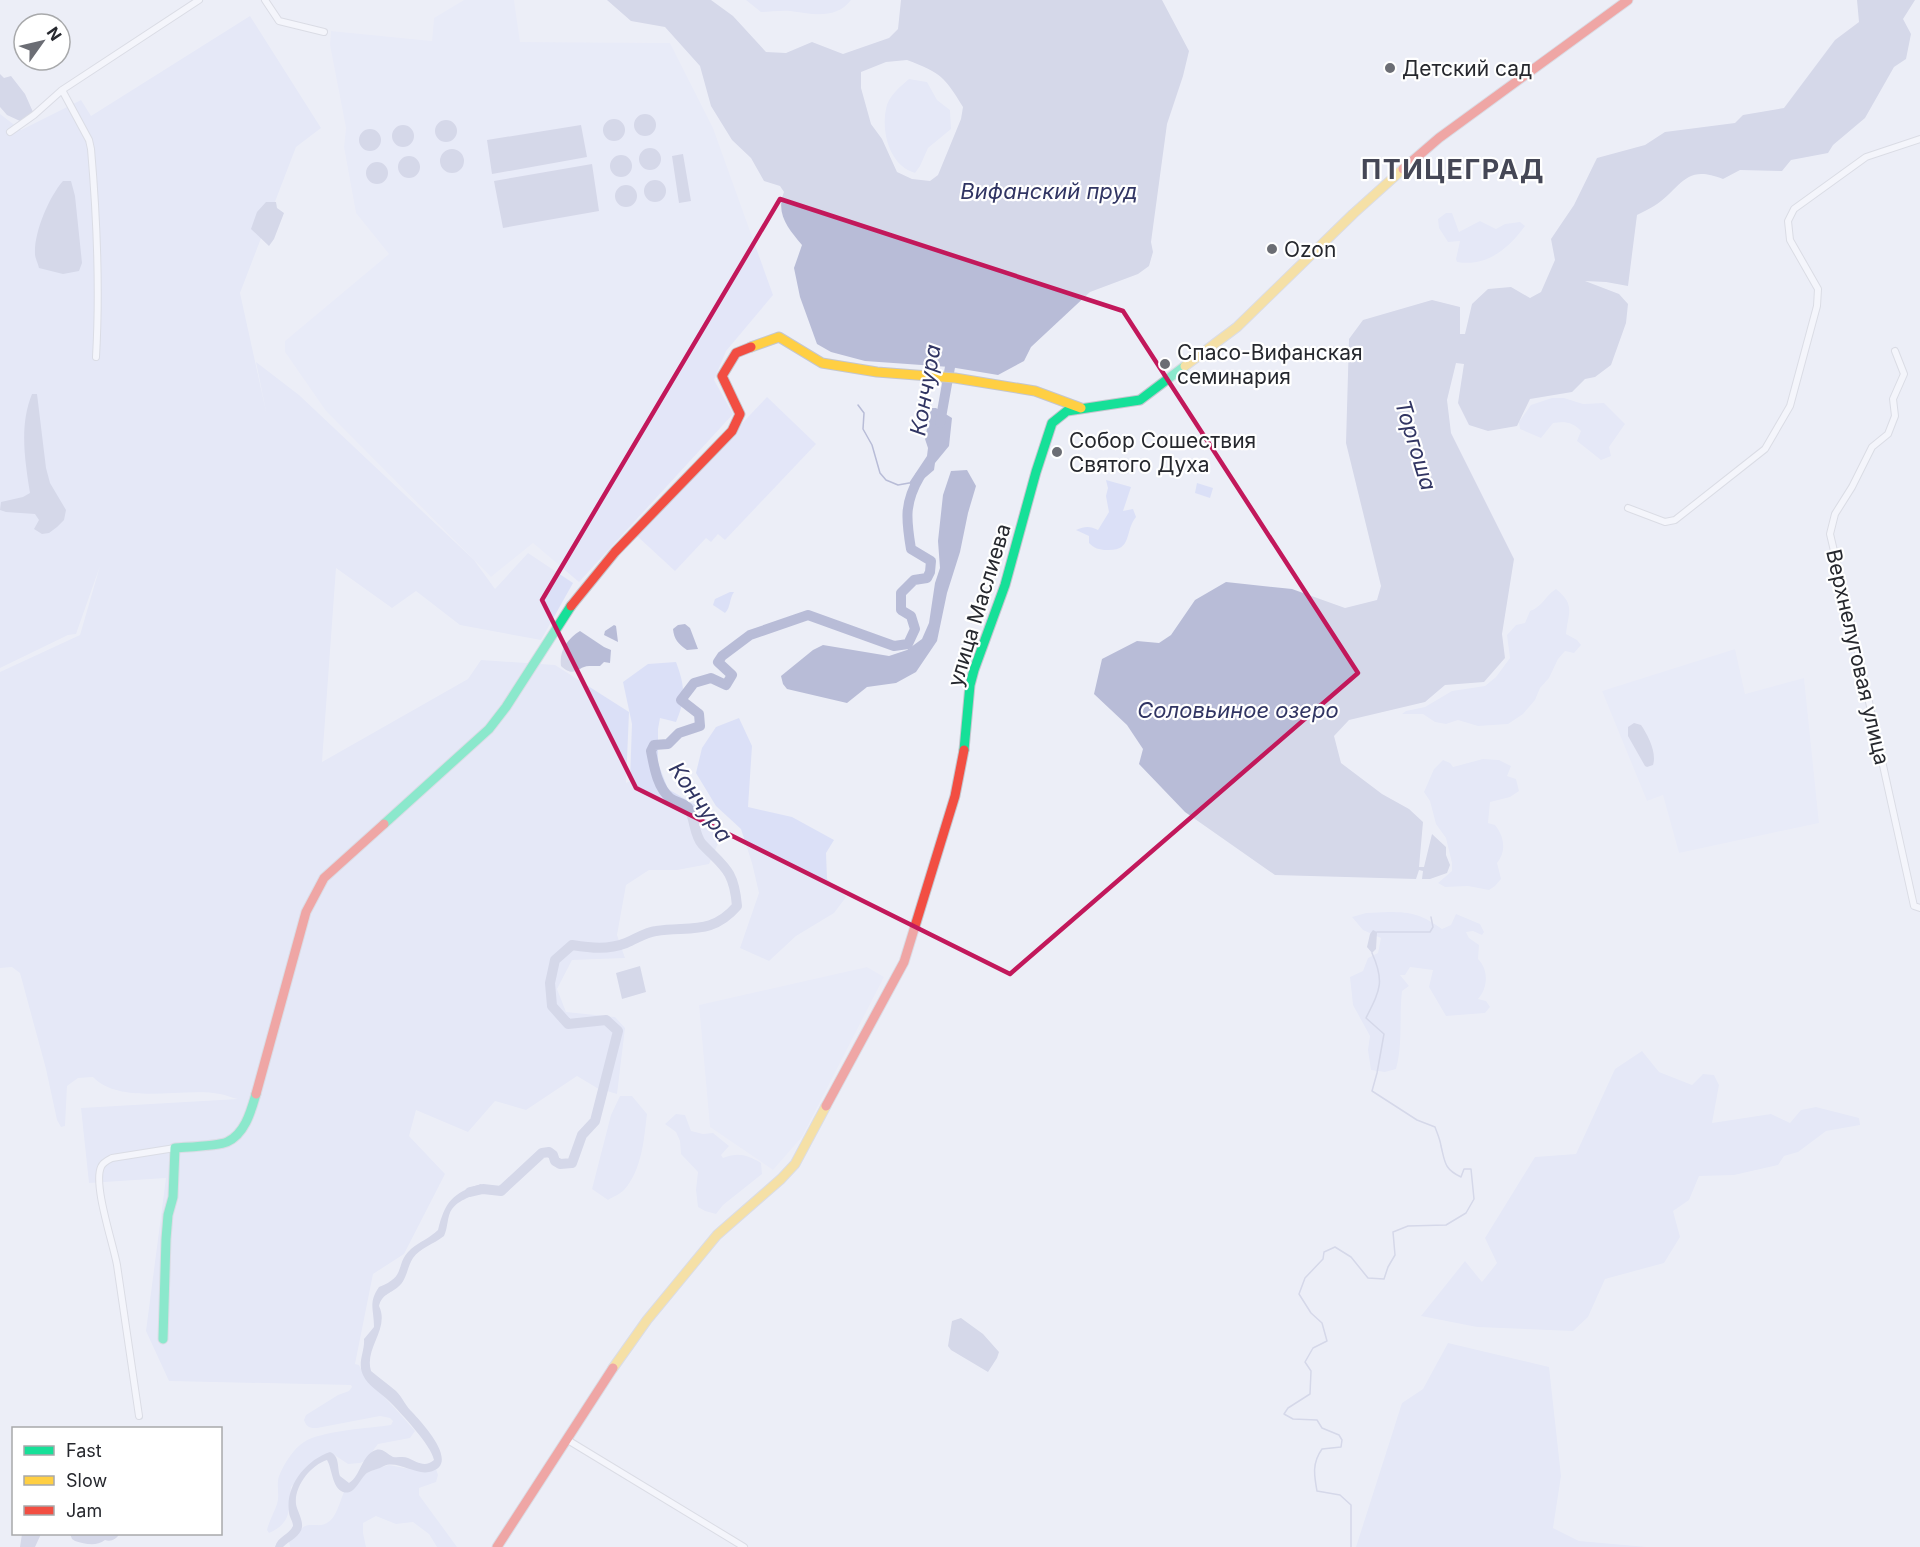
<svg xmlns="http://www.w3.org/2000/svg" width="1920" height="1547" font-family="Inter,sans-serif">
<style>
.built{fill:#e3e6f8}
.green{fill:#dbe0f7}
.water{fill:#b8bcd7;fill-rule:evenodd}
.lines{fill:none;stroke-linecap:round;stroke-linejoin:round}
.stream{stroke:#b8bcd7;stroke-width:1.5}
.river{stroke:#b8bcd7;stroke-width:10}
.street-casing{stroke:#c4c6ce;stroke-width:8}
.fast-casing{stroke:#c4c6ce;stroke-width:11}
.slow-casing{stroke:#c4c6ce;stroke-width:11}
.jam-casing{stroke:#c4c6ce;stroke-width:11}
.street{stroke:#fcfcfe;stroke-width:6}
.fast{stroke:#16e098;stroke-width:9}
.slow{stroke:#ffcf43;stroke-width:9}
.jam{stroke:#f24e42;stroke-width:9}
.marked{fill:none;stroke:#c2185b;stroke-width:4.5;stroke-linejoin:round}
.poi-dot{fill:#6b6d74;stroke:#fff;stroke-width:2}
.labels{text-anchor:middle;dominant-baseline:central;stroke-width:4.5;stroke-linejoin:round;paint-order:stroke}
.poi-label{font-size:21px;fill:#26282e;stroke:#fff;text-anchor:start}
.street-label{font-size:21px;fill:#26282e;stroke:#fff}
.water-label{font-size:22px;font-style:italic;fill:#313563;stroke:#fff}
.district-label{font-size:27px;font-weight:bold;letter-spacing:1.5px;fill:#454756;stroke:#fff}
</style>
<rect width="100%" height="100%" fill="#eceef7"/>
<!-- built -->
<path class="built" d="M 464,0 L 514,0 L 520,42 L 670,43 L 713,128 L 773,295 L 726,351 L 714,380 L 733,414 L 579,582 L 533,543 L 491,577 L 326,411 L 285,352 L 285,341 L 389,254 L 356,213 L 344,147 L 346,128 L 330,45 L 331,31 L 432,41 L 434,18 Z
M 767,397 L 816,444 L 725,540 L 718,534 L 711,542 L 706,538 L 675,571 L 636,535 Z
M 1735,649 L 1745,694 L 1804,678 L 1819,823 L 1679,853 L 1663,795 L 1647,801 L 1602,691 Z
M 867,967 L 884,977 L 802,1137 L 773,1170 L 710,1127 L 699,1005 Z"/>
<!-- green -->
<path class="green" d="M 746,0 L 851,0 C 836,20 811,14 790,11 C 781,10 770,12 761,12 Z
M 250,16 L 321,128 L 296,147 L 240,293 L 267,416 L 256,362 L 299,395 L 474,560 L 495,589 L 528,553 L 573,583 L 541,640 L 460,625 L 416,591 L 392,608 L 336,568 L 322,762 L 468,679 L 481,660 L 555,665 L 629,712 L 626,783 L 630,781 L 632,724 L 623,682 L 648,664 L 676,662 C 685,686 686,698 676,722 L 660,718 L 658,729 L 658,763 L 668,789 L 697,806 L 720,839 L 709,864 L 677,870 L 649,870 L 626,885 L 617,935 L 625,958 L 572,960 L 557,989 L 566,1012 L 615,1017 L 625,1028 L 617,1094 L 597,1088 L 577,1076 L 526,1110 L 495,1101 L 468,1132 L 416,1110 L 409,1136 L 445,1174 L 404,1254 L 373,1274 L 355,1364 L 359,1365 C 369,1386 374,1385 389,1402 C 398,1411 406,1421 415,1431 L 410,1438 L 378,1444 L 365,1461 L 360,1463 L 348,1464 L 330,1452 L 291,1487 C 289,1509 292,1523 269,1533 L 267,1530 C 269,1521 274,1513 277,1504 C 280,1495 276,1486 279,1476 C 284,1464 293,1449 304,1442 C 320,1431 370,1428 391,1425 L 393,1421 L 390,1418 L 380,1416 L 317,1428 C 310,1428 307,1428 304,1420 L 306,1415 L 338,1395 L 349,1391 L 352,1387 L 351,1385 L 169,1381 L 146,1331 L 166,1178 L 89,1183 L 81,1108 L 238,1099 C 232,1098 226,1095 220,1094 C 183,1087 121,1106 93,1077 L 78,1078 L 67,1086 L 65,1126 L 61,1127 L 57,1120 L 46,1069 L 20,973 L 12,967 L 0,968 L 0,672 L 80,635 L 100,566 L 76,634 L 68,635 L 0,668 L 0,114 L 21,130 L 81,100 L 91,116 Z
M 909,79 L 927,82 L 937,100 L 950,110 L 951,129 L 928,148 L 920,166 L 915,173 C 890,166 881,133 886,109 C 888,96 900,87 909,79 Z
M 1446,213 L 1452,213 L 1459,232 L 1480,221 L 1496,229 L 1505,224 L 1520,222 L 1525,226 C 1508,249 1487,267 1457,262 L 1456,259 L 1460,241 L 1448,242 L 1439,228 L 1438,219 Z
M 1552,398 L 1564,398 L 1583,404 L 1604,403 L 1625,424 L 1609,447 L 1611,456 L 1601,460 L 1577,441 L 1581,431 C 1573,422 1565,421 1553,423 L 1541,438 L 1520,429 L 1519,422 L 1531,405 Z
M 1106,480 L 1131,487 L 1123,511 L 1133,509 L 1136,517 C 1124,532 1133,551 1107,550 C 1099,550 1094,548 1089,543 L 1089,536 L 1076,530 C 1085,526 1090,526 1098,530 L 1109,512 L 1106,496 L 1108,488 Z
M 1197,483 L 1213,488 L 1210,498 L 1195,493 Z
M 1556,589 C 1576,605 1568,613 1566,634 L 1577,640 L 1581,645 L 1574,653 L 1565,651 L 1558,659 L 1549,678 L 1540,688 L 1535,700 L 1523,714 L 1508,724 L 1478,726 L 1458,720 L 1446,724 L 1435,722 L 1423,714 L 1402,714 L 1406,711 L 1425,707 L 1452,691 L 1485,686 L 1496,677 L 1510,658 L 1507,635 L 1516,625 L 1525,623 L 1530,611 C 1542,607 1545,596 1556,589 Z
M 730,592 L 734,592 C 729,599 731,607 725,613 L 713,605 L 715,599 Z
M 739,718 L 752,746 L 748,807 L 792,817 L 834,840 L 826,853 L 827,879 L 846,897 L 834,913 L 796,936 L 769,961 L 740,948 L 759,893 L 752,863 L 741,829 L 716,806 L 696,773 L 702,748 L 716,727 Z
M 1483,759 L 1499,760 L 1511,766 L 1507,776 L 1516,779 L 1519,791 L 1510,797 L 1490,802 L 1488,823 L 1495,825 C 1504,836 1507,851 1497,863 L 1501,879 L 1495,886 L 1489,890 L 1468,886 L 1445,887 L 1438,883 L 1452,871 L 1452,863 L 1446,838 L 1436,824 L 1430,801 L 1424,792 L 1434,769 L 1443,760 L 1450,763 L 1453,767 Z
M 1389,912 C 1413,912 1422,915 1442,929 L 1451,925 L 1456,914 L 1480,924 L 1484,932 L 1482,935 L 1473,931 L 1466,932 L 1469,938 L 1479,945 L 1478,959 C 1489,970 1488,988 1478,999 L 1486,1001 L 1490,1007 L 1485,1013 L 1446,1016 L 1429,987 L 1433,970 L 1410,967 L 1405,975 L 1400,975 L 1409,986 L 1402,991 C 1399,1017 1403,1044 1396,1069 L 1385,1072 L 1371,1070 L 1368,1050 L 1370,1036 L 1353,1005 L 1350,977 L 1363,971 L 1368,958 L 1378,953 L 1381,938 L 1363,930 L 1352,917 L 1366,913 Z
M 1642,1051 L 1659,1072 L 1692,1085 L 1703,1074 L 1714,1075 L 1719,1085 L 1712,1123 L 1771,1114 L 1790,1123 L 1801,1110 L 1816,1107 L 1859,1118 L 1860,1125 L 1826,1131 L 1798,1152 L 1784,1156 L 1778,1165 L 1734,1175 L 1699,1176 L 1689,1200 L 1673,1211 L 1680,1237 L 1664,1263 L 1605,1279 L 1588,1317 L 1573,1331 L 1477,1327 L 1421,1316 L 1465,1261 L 1482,1282 L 1497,1263 L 1485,1238 L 1535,1157 L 1576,1154 L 1615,1069 Z
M 620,1096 L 632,1096 L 647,1114 C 644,1139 642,1170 624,1190 C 620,1194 613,1197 608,1200 L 592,1189 L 611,1115 Z
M 676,1114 L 685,1115 L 691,1131 L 703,1134 L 713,1133 L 729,1146 L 721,1155 L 723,1158 C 739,1152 747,1155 761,1163 L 762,1174 L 723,1205 L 716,1214 L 705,1211 L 698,1207 L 696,1190 L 698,1172 L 681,1154 L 680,1141 L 676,1132 L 665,1124 Z
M 1448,1343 L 1549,1367 L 1561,1476 L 1553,1528 L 1579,1541 L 1647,1547 L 1356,1547 L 1402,1403 L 1423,1389 Z
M 389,1465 L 425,1472 L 436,1469 L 438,1475 L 436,1482 L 419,1488 L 419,1495 L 457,1547 L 437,1547 L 429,1534 L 413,1522 L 396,1524 L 376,1516 L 363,1523 L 363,1533 L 366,1547 L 290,1547 L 289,1541 C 296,1537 298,1532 302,1528 C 306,1524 312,1525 316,1525 C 335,1527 338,1506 344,1492 C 356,1492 358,1481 366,1474 C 371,1470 382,1467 389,1465 Z"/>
<!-- water -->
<path class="water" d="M 607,0 L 711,0 L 733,16 L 766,52 L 786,53 L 812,42 L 843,54 L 889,38 L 898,29 L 901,0 L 1162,0 L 1189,51 L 1183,76 L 1167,124 L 1151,242 L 1153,252 L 1149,266 L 1138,274 L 1090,292 L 1031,347 L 1024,361 L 998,375 L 950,367 L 865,361 L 831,352 L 817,344 L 800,297 L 794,268 L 802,245 C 789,229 775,214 784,192 L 780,186 L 764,181 L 751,158 L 732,140 L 711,106 L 700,66 L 665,27 L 631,21 ZM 907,60 C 941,73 944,76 963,107 L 961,119 L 938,175 L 930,181 L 912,179 L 897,172 L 882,139 L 871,124 L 861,88 L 861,72 L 886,62 Z
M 1857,0 L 1915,0 L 1903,19 L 1911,34 L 1906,59 L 1894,67 L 1865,118 L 1833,145 L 1828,153 L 1791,160 L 1782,171 L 1740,170 L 1723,179 C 1684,163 1682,188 1654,206 C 1649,209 1643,212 1637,215 L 1628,286 L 1606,282 L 1585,281 L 1619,294 L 1628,304 L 1626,323 L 1611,365 L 1595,377 L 1585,379 L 1572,392 L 1530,399 L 1517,426 L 1488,431 L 1469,425 L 1458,403 L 1464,364 L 1456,363 L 1447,400 L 1451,433 L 1514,559 L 1502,634 L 1505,658 L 1484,682 L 1445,685 L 1425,702 L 1349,720 L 1334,736 L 1341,763 L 1382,794 L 1409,809 L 1423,822 L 1419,867 L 1424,867 L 1432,834 L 1446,847 L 1446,855 L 1450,865 L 1447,873 L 1430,879 L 1422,879 L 1423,871 L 1419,870 L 1416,879 L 1275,875 L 1185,812 L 1139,764 L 1143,749 L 1127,725 L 1094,694 L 1102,659 L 1137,641 L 1159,643 L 1171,635 L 1195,600 L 1226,582 L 1292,589 L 1345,608 L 1377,600 L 1381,586 L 1346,443 L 1349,339 L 1363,320 L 1432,300 L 1460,307 L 1460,334 L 1465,334 L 1472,304 L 1488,289 L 1511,287 L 1530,298 L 1541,292 L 1555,260 L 1551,239 L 1574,205 L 1597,158 L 1645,145 L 1665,132 L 1735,123 L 1743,115 L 1784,108 L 1835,40 L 1859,22 Z
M 0,74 L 4,78 L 11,76 L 25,94 L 33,112 L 20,121 L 7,115 L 0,107 Z
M634 125a11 11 0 1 1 22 0a11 11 0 1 1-22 0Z
M603 130a11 11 0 1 1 22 0a11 11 0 1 1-22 0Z
M435 131a11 11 0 1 1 22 0a11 11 0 1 1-22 0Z
M392 136a11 11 0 1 1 22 0a11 11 0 1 1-22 0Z
M 581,125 L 587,157 L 492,174 L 487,140 Z
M359 140a11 11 0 1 1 22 0a11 11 0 1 1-22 0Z
M639 159a11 11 0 1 1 22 0a11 11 0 1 1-22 0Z
M440 161a12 12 0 1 1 24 0a12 12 0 1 1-24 0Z
M 683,154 L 691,201 L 679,203 L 672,156 Z
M610 166a11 11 0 1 1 22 0a11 11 0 1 1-22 0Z
M398 167a11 11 0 1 1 22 0a11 11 0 1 1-22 0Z
M366 173a11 11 0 1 1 22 0a11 11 0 1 1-22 0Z
M 592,164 L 599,211 L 503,228 L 494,181 Z
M644 191a11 11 0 1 1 22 0a11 11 0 1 1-22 0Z
M 63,181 L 71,181 L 75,196 L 82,263 L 79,271 L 63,274 L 39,268 C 38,263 35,258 35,254 C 34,232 49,197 63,181 Z
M615 196a11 11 0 1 1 22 0a11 11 0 1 1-22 0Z
M 266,202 L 276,202 L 277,208 L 284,213 L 274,239 L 269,246 L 251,229 L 257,212 Z
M 32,394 L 37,394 L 46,468 L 50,483 L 66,510 L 64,520 L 57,527 L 49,533 L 42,534 L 34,529 L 39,520 L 35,514 L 6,512 L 0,510 L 1,502 L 23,497 L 30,493 C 25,460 19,426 32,394 Z
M 931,408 L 936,408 L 952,418 L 949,446 L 935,463 L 934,470 L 913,488 L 909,483 L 927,456 L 928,448 L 925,439 Z
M 967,470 L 976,486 L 968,513 L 960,552 L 947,593 L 937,641 L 916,672 L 896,683 L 867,687 L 847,703 L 787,689 L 783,684 L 781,676 L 813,650 L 823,645 L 889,656 L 907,650 L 922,639 L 929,623 L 935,583 L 940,568 L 938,541 L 943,495 L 951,471 Z
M 685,624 L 690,628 L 698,649 L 687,650 C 678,644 674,639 673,629 L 678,625 Z
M 614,625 L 616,626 L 618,642 L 604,635 L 605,631 Z
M 580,631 L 604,647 L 611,650 L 610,663 L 604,662 L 600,666 C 596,666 593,666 589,666 C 578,666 575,679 561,666 C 559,651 567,639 580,631 Z
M 1634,723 L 1641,725 C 1648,735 1657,753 1653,765 L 1647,767 L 1645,766 L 1628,736 L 1628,727 Z
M 1373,930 L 1377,932 L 1376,949 L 1372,953 L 1367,947 L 1370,934 Z
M 640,966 L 646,992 L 622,999 L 616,973 Z
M 481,1184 L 484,1187 C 477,1197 461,1197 452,1209 C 447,1216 448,1228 444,1236 C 434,1244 420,1248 413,1258 C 407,1267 407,1280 398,1287 C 390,1294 382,1294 379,1306 C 390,1329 364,1348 371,1371 C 379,1378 388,1384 396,1391 C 403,1398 406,1407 413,1413 C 422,1423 462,1465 429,1472 C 415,1475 397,1460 384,1466 C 379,1469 372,1470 367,1473 C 360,1478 355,1496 343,1492 C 332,1488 332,1468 327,1460 C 311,1465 294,1486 296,1504 C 297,1511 303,1519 302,1527 C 301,1536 289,1541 283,1547 L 275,1547 C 278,1536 289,1535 293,1526 C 293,1521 289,1517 289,1512 C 285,1486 306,1460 330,1452 C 340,1456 337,1467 340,1476 L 349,1483 C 361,1476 361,1455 376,1450 C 383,1448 387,1454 393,1457 C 398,1458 403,1456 408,1458 C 417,1462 425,1468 434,1460 C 432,1446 400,1412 389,1401 C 380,1392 368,1386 363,1375 C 357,1362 365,1352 364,1339 L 374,1327 C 374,1309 368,1303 379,1287 C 408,1276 394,1264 411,1249 C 419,1242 430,1238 438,1230 C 445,1202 452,1193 481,1184 Z
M 961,1318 L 983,1334 L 999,1352 L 997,1358 L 988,1372 L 951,1350 L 948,1346 L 952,1321 Z
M 22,1534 L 41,1534 L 35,1547 L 20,1547 Z
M 70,1534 L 119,1534 C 117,1539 111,1542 105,1540 C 96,1547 85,1544 75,1541 L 72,1539 Z"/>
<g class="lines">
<!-- stream -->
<path class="stream" d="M 858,405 L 864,413 L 863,429 L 872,445 L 880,473 L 886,480 L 898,485 L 909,483
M 1377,932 L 1430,932 L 1433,927 L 1431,917
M 1351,1547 L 1351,1505 L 1340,1495 L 1317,1491 C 1314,1475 1312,1463 1322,1449 L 1341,1447 L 1342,1440 L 1339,1435 L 1322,1428 L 1317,1420 L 1293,1419 L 1284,1414 L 1288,1408 L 1310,1394 L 1311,1371 L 1305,1362 L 1313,1348 L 1327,1341 L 1322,1323 L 1311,1313 L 1299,1294 L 1305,1278 L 1323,1259 L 1324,1252 L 1335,1247 L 1351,1257 L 1368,1278 L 1384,1279 L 1388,1267 L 1395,1255 L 1393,1232 L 1408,1226 L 1446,1225 L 1466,1213 L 1474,1199 L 1471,1169 L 1464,1169 L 1461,1177 C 1444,1169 1445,1162 1441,1146 C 1440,1139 1437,1133 1435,1127 L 1417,1120 L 1372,1091 L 1377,1073 L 1384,1034 L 1366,1018 C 1380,990 1385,982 1372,953"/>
<!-- river -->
<path class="river" d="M 940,423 L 950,367
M 470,1192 L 483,1189 L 501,1191 L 542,1153 L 549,1152 L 553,1155 L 555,1161 L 560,1164 L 572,1163 L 582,1135 L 595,1121 L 618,1031 L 606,1020 L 568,1024 L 552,1006 L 550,983 L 555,960 L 572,945 C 591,948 608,950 626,943 C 636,939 646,932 656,931 C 690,926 712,935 737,906 C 734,870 724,867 702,844 C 694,835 695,819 689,809 C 684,802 676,803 670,798 C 657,787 654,766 651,751 L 654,745 L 668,744 L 679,733 L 700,726 L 699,714 L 681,700 L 694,683 L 711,678 L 726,685 L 732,675 L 718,662 L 722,656 L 750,635 L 808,615 L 894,646 L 908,644 L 915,629 L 911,616 L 901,610 L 901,593 L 914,580 L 927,578 L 930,572 L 931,561 L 911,549 C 906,519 904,503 920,476"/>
<!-- street casing -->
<g class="street-casing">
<path id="street" d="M 265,0 L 279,21 L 324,32
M 62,90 L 89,140 L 91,149 C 97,219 100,288 96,357
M 10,132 L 34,115 L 62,90 L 199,0
M 1895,351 L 1904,374 L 1893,399 L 1895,416 L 1888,434 L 1872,447 L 1852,487 L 1835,514 L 1830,534 L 1860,661 L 1914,906 L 1920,908
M 1628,508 L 1665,522 L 1675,520 L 1765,449 L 1790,406 L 1817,306 L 1818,289 L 1790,240 L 1788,221 L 1794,209 L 1866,157 L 1920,139
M 139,1416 L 117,1265 C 113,1243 93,1185 101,1167 C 103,1162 108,1160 112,1158 L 175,1148
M 566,1439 L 744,1547"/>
</g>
<!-- fast casing -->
<g class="fast-casing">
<path id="fast" d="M 964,750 L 970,685 L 974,670 L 1005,585 L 1036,472 L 1052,423 L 1067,411 L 1140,400 L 1185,366
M 384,824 L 489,729 L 506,707 L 571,606
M 163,1339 L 166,1239 L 168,1215 L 173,1197 L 175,1148 C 187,1147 218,1146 227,1142 C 245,1134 251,1111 256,1094"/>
</g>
<!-- slow casing -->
<g class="slow-casing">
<path id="slow" d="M 751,347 L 779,337 L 822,363 L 877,372 L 955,378 L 1035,391 L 1081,408
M 1185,366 L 1237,327 L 1353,214 L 1403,169
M 613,1368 L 647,1320 L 717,1235 L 781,1179 L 795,1164 L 826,1106"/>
</g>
<!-- jam casing -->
<g class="jam-casing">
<path id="jam" d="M 1403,169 L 1439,138 L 1628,0
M 571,606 L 615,552 L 732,431 L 740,414 L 722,376 L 736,353 L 751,347
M 256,1094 L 306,912 L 324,878 L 384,824
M 826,1106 L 904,962 L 955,796 L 964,750
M 497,1547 L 613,1368"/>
</g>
<!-- street -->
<use href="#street" class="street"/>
<!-- fast -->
<use href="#fast" class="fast"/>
<!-- slow -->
<use href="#slow" class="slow"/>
<!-- jam -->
<use href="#jam" class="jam"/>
</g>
<!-- marked area -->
<path d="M0 0H1920V1547H0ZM 780,199 L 1123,311 L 1358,673 L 1010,974 L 636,788 L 542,600 Z" fill="#eceef7" fill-opacity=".55" fill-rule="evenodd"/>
<path class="marked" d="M 780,199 L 1123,311 L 1358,673 L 1010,974 L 636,788 L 542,600 Z"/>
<!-- markers -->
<g class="poi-dot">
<circle cx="1390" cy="68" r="6"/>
<circle cx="1272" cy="249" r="6"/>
<circle cx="1165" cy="364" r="6"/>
<circle cx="1057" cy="452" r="6"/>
</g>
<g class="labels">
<!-- poi labels -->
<g class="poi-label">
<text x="1402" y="68">Детский сад</text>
<text x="1284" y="249">Ozon</text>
<text x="1177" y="352">Спасо-Вифанская<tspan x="1177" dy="24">семинария</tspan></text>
<text x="1069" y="440">Собор Сошествия<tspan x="1069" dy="24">Святого Духа</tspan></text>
</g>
<!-- street labels -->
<g class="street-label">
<text transform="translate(979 605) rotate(-73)">улица Маслиева</text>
<text transform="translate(1858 657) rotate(77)">Верхнелуговая улица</text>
</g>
<!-- water labels -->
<g class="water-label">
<text x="1049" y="191">Вифанский пруд</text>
<text transform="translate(925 390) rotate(-80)">Кончура</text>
<text transform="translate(1416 445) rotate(73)">Торгоша</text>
<text x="1238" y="710">Соловьиное озеро</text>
<text transform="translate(701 802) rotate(55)">Кончура</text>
</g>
<!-- district labels -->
<g class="district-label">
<text x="1453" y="169">ПТИЦЕГРАД</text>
</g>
</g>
<!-- legend -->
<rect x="12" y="1427" width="210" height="108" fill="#ffffff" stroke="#a8a9ab" stroke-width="1.5"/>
<rect x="24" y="1446" width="30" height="9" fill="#16e098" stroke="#a8a9ab" stroke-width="1.5"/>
<text x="66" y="1457" font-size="18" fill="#26282e">Fast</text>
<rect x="24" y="1476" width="30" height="9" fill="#ffcf43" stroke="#a8a9ab" stroke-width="1.5"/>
<text x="66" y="1487" font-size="18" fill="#26282e">Slow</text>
<rect x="24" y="1506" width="30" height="9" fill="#f24e42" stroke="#a8a9ab" stroke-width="1.5"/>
<text x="66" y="1517" font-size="18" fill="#26282e">Jam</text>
<!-- north arrow -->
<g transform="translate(42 42) rotate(56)"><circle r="28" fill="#ffffff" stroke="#a8a9ab" stroke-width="1.5"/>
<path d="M0-4.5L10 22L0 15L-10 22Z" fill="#6b6d74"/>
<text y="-9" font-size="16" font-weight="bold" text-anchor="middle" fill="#26282e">N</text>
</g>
</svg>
